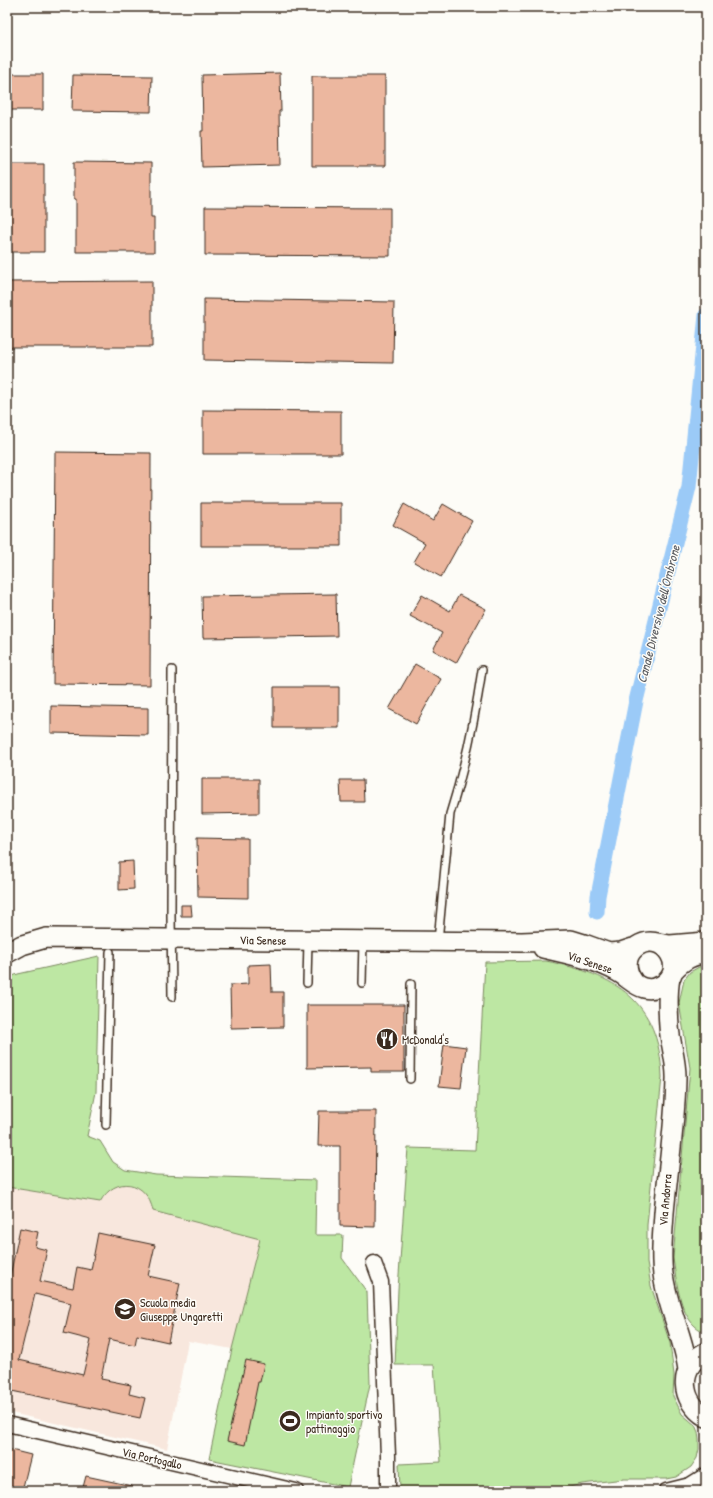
<svg xmlns="http://www.w3.org/2000/svg" width="713" height="1498" font-family="'Patrick Hand',sans-serif">
<style>
.built{fill:#f8e7dd}
.green{fill:#bde7a3;stroke:#7c8860}
.lines{fill:none;stroke-linecap:round;stroke-linejoin:round}
.canal{stroke:#9bcaf7;stroke-width:15}
.building{fill:#ecb79f;stroke:#3b2a1e;fill-rule:evenodd}
.lane-casing{stroke:#3b2a1e;stroke-width:10}
.street-casing{stroke:#3b2a1e;stroke-width:17}
.secondary-casing{stroke:#3b2a1e;stroke-width:22}
.lane{stroke:#fdfcf7;stroke-width:7}
.street{stroke:#fdfcf7;stroke-width:14}
.secondary{stroke:#fdfcf7;stroke-width:19}
.labels{text-anchor:middle;dominant-baseline:central;stroke-width:3;stroke-linejoin:round;paint-order:stroke}
.street-label{font-size:12px;fill:#3b2a1e;stroke:#fdfcf7}
.poi-label{font-size:12px;fill:#3b2a1e;stroke:#fdfcf7;text-anchor:start}
.water-label{font-size:13px;font-style:italic;fill:#585a5f;stroke:#fdfcf7}
</style>
<rect width="100%" height="100%" fill="#fdfcf7"/>
<filter id="ink" filterUnits="userSpaceOnUse"><feTurbulence type="fractalNoise" baseFrequency=".025" numOctaves="2"/><feDisplacementMap in="SourceGraphic" scale="8" xChannelSelector="R" yChannelSelector="G"/><feConvolveMatrix kernelMatrix="1 2 1 2 8 2 1 2 1" color-interpolation-filters="sRGB"/></filter>
<g filter="url(#ink)">
<!-- built -->
<path class="built" d="M 126,1184 L 139,1188 L 145,1192 L 149,1198 L 154,1211 L 260,1238 L 232,1349 L 188,1341 L 167,1449 L 7,1412 L 7,1187 L 100,1202 L 108,1191 L 119,1185 Z"/>
<!-- green -->
<path class="green" d="M 99,956 L 96,1092 L 87,1136 L 100,1141 L 113,1162 L 125,1170 L 156,1175 L 316,1180 L 315,1235 L 343,1235 L 342,1258 L 367,1292 L 370,1384 L 348,1487 L 209,1459 L 232,1349 L 260,1239 L 153,1211 C 147,1180 115,1175 100,1202 L 7,1187 L 7,1096 L 9,1088 L 7,1087 L 7,978 L 18,974 Z
M 546,961 C 616,975 659,1000 662,1077 L 647,1225 L 647,1263 L 651,1286 L 670,1343 L 674,1375 L 673,1396 L 682,1414 L 695,1425 L 698,1432 L 699,1440 L 699,1449 L 697,1458 L 691,1467 L 676,1477 L 666,1479 L 624,1479 L 582,1484 L 553,1491 L 400,1491 L 399,1464 L 441,1462 L 434,1365 L 395,1365 L 398,1289 L 408,1148 L 475,1150 L 485,962 Z
M 706,965 L 706,1333 C 703,1331 698,1329 695,1326 C 679,1312 676,1278 673,1258 L 690,1068 L 679,1003 L 684,980 L 690,972 L 699,967 Z"/>
<g class="lines">
<!-- canal -->
<path class="canal" d="M 597,912 L 598,896 L 636,701 L 689,487 L 706,315"/>
</g>
<!-- building -->
<path class="building" d="M 280,73 L 281,111 L 279,111 L 280,165 L 202,167 L 201,131 L 203,131 L 202,75 Z
M 7,74 L 43,74 L 43,110 L 7,110 Z
M 73,75 L 152,76 L 151,112 L 72,111 Z
M 312,76 L 385,76 L 385,166 L 312,166 Z
M 74,162 L 151,163 L 151,218 L 154,218 L 154,252 L 76,252 L 76,199 L 74,199 Z
M 7,164 L 44,164 L 44,252 L 7,252 Z
M 205,207 L 390,208 L 390,256 L 205,255 Z
M 152,281 L 152,347 L 7,347 L 7,282 Z
M 204,299 L 394,302 L 393,363 L 204,360 Z
M 203,410 L 341,411 L 341,454 L 203,454 Z
M 55,452 L 151,453 L 150,685 L 53,684 Z
M 201,503 L 341,503 L 341,546 L 201,546 Z
M 404,504 L 433,521 L 443,504 L 472,521 L 441,577 L 414,562 L 425,543 L 393,525 Z
M 336,594 L 337,636 L 203,638 L 202,596 Z
M 422,595 L 450,611 L 459,595 L 486,609 L 456,663 L 433,650 L 442,633 L 410,616 Z
M 415,664 L 441,679 L 416,724 L 389,709 Z
M 274,687 L 339,687 L 339,728 L 274,728 Z
M 51,706 L 148,708 L 148,735 L 51,733 Z
M 202,779 L 259,779 L 259,813 L 202,814 Z
M 340,780 L 363,780 L 364,802 L 341,802 Z
M 197,838 L 248,839 L 248,898 L 198,897 Z
M 133,861 L 134,889 L 119,890 L 119,862 Z
M 181,905 L 191,905 L 192,916 L 181,916 Z
M 271,964 L 272,992 L 283,992 L 283,1027 L 231,1028 L 230,985 L 248,984 L 248,965 Z
M 307,1005 L 404,1005 L 404,1072 L 371,1072 L 371,1067 L 307,1068 Z
M 444,1044 L 466,1047 L 461,1088 L 439,1086 Z
M 319,1111 L 376,1111 L 375,1227 L 340,1226 L 340,1146 L 318,1146 Z
M 20,1228 L 38,1232 L 35,1247 L 47,1250 L 40,1281 L 73,1288 L 77,1267 L 91,1270 L 98,1233 L 155,1245 L 148,1276 L 180,1283 L 168,1342 L 137,1335 L 135,1345 L 109,1339 L 101,1379 L 131,1385 L 129,1394 L 145,1398 L 140,1418 L 7,1390 L 7,1291 ZM 35,1294 L 71,1303 L 64,1333 L 91,1340 L 83,1375 L 19,1360 Z
M 246,1360 L 264,1364 L 260,1382 L 258,1382 L 245,1445 L 227,1441 Z
M 7,1449 L 31,1455 L 22,1491 L 7,1491 Z
M 86,1476 L 132,1486 L 132,1491 L 82,1491 Z"/>
<g class="lines">
<!-- lane casing -->
<g class="lane-casing">
<path id="lane" d="M 438,941 L 450,814 C 465,767 475,718 482,670
M 307,983 L 308,940
M 362,983 L 363,941
M 172,997 L 171,916 L 172,670
M 410,1079 L 411,984
M 106,1125 L 110,952"/>
</g>
<!-- street casing -->
<g class="street-casing">
<path id="street" d="M 374,1263 L 381,1282 L 388,1456 L 388,1491
M 7,1424 L 296,1491
M 666,1491 L 690,1485 L 706,1475"/>
</g>
<!-- secondary casing -->
<g class="secondary-casing">
<path id="secondary" d="M 658,943 L 670,945 L 706,942
M 543,948 C 568,954 595,959 618,972 C 627,977 635,986 644,988 C 656,991 670,983 673,971 C 674,966 673,959 670,954 C 653,926 612,952 633,981
M 7,953 L 22,945 L 46,938 L 522,942 L 571,940 L 584,944 L 609,953 L 621,952 L 633,948
M 673,971 C 683,960 692,955 706,953
M 670,978 C 667,993 668,1011 669,1026 C 670,1044 677,1062 676,1080 C 675,1125 668,1169 664,1213 C 663,1233 660,1254 663,1274 C 667,1307 684,1337 688,1370
M 706,1352 C 677,1367 680,1401 706,1417"/>
</g>
<!-- lane -->
<use href="#lane" class="lane"/>
<!-- street -->
<use href="#street" class="street"/>
<!-- secondary -->
<use href="#secondary" class="secondary"/>
</g>
</g>
<!-- icons -->
<defs>
<g id="restaurant-disc" transform="scale(1.15)"><circle r="9.5" fill="#3b2a1e" stroke="#fdfcf7"/><path d="M-5-6h1v4h1v-4h1v4h1v-4h1v5L-1.5 .5V6h-2V.5L-5-1ZM5-6V6H3V1.5H1.5Q1.5-4 5-6Z" fill="#fff"/></g>
<g id="school-disc" transform="scale(1.15)"><circle r="9.5" fill="#3b2a1e" stroke="#fdfcf7"/><path d="M0-5L7-2L0 1L-7-2ZM-4 1L0 2.5L4 1V4Q0 6-4 4Z" fill="#fff"/></g>
<g id="stadium-disc" transform="scale(1.15)"><circle r="9.5" fill="#3b2a1e" stroke="#fdfcf7"/><path d="M0-5a6.5 5 0 1 0 0 10a6.5 5 0 1 0 0-10ZM-3.5-1.8h7v3.6h-7Z" fill="#fff"/></g>
</defs>
<g fill-rule="evenodd">
<use href="#restaurant-disc" x="387" y="1039"/>
<use href="#school-disc" x="125" y="1309"/>
<use href="#stadium-disc" x="290" y="1421"/>
</g>
<g class="labels">
<!-- street labels -->
<g class="street-label">
<text transform="translate(263 940) rotate(1)">Via Senese</text>
<text transform="translate(590 962) rotate(19)">Via Senese</text>
<text transform="translate(665 1200) rotate(-85)">Via Andorra</text>
<text transform="translate(152 1458) rotate(13)">Via Portogallo</text>
</g>
<!-- poi labels -->
<g class="poi-label">
<text x="402" y="1039">McDonald's</text>
<text x="140" y="1302">Scuola media<tspan x="140" dy="14">Giuseppe Ungaretti</tspan></text>
<text x="306" y="1414">Impianto sportivo<tspan x="306" dy="14">pattinaggio</tspan></text>
</g>
<!-- water labels -->
<g class="water-label">
<text transform="translate(658 614) rotate(-76)">Canale Diversivo dell'Ombrone</text>
</g>
</g>
<!-- margin -->
<rect width="713" height="1498" fill="none" stroke="#fdfcf7" stroke-width="24"/>
<rect x="12" y="12" width="689" height="1474" fill="none" stroke="#3b2a1e" stroke-width="1.5" filter="url(#ink)"/>
</svg>
